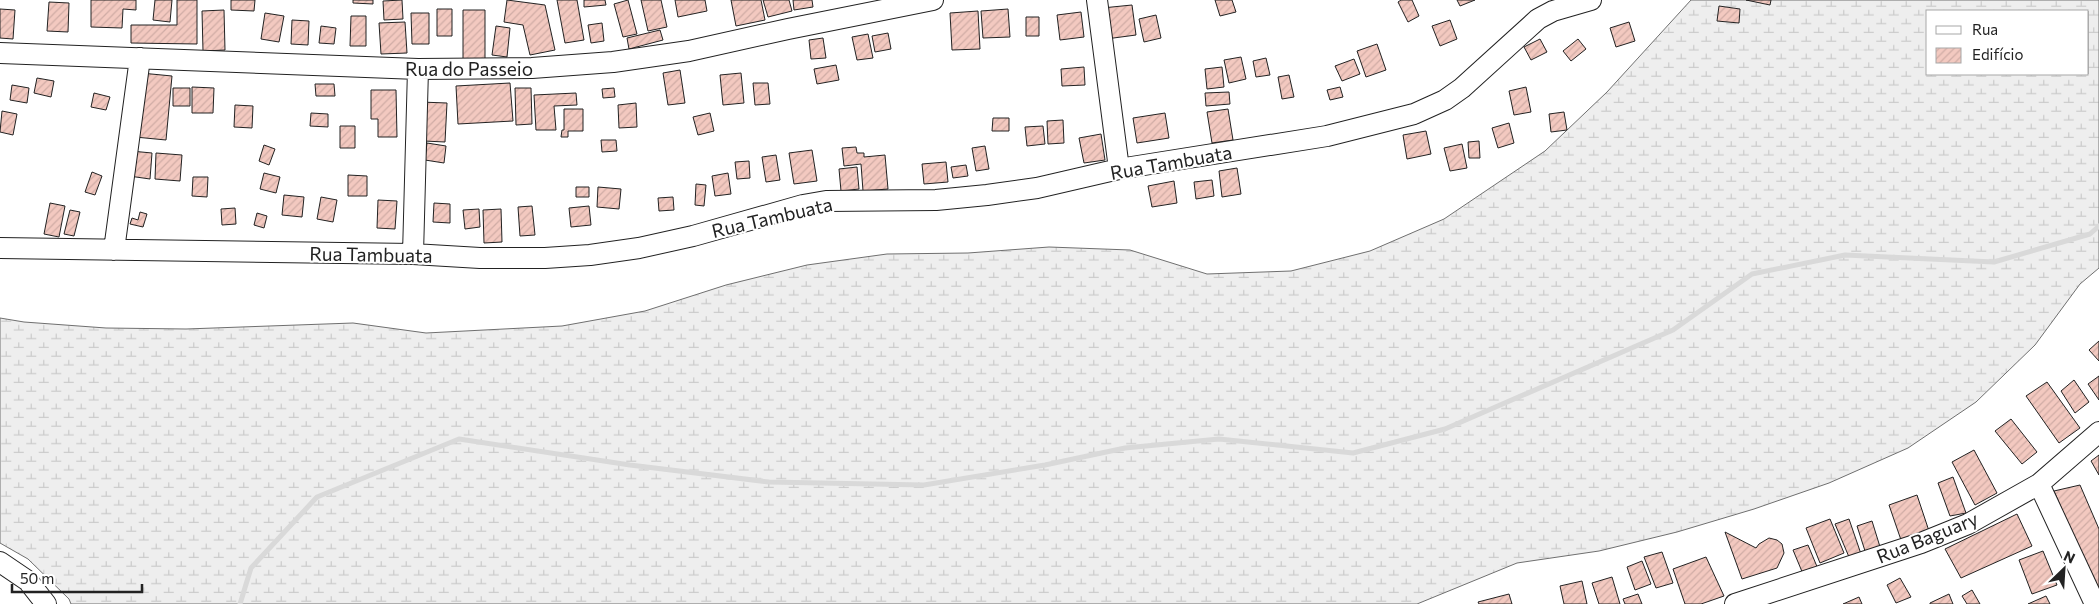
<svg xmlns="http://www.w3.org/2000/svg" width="2099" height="604" font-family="Commissioner,sans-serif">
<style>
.wetland{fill:url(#wetland-marsh);stroke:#6f6f6f;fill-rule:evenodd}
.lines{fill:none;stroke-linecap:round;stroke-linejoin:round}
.stream{stroke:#d9d9d9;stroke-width:5}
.building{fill:url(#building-hatch);stroke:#222}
.minor-casing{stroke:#222;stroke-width:22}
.minor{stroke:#fff;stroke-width:20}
.labels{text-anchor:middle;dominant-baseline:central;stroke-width:4;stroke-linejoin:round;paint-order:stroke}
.street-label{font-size:19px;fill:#222;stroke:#fff}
</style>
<defs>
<pattern id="wetland-marsh" width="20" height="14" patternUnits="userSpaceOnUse" patternTransform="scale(1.25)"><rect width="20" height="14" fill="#eee"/><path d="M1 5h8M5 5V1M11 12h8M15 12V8" fill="none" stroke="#ccc"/></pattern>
<pattern id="building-hatch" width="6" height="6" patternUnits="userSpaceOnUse" patternTransform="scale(1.25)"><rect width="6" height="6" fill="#f3c9c0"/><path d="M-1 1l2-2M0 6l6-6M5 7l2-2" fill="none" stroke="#d0aca5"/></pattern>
</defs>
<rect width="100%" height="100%" fill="#fff"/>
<!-- wetland -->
<path class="wetland" d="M 1691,0 L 2099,0 L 2099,268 L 2080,284 L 2035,345 L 1976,402 L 1908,448 L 1829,483 L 1754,509 L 1677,532 L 1599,551 L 1517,563 L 1417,604 L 71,604 L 69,599 L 28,559 L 0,543 L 0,318 L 24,322 L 106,328 L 186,329 L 353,323 L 426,333 L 562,326 L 645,311 L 726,285 L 807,265 L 887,254 L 968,253 L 1049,247 L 1130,250 L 1207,274 L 1291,271 L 1370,251 L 1444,219 L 1545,151 L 1607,92 ZM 1928,11 L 2088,11 L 2088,74 L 1928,74 Z"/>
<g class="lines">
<!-- stream -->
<path class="stream" d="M 240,604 L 251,568 L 317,497 L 459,439 L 630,465 L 769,482 L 924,485 L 1045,465 L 1125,448 L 1219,439 L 1353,453 L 1445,429 L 1673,330 L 1752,274 L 1845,255 L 1994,262 L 2090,234 L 2099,226"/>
</g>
<!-- building -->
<path class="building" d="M 91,0 L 136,0 L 136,10 L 123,9 L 122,28 L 91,27 Z
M 155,0 L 172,0 L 170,22 L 153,20 Z
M 177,0 L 197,0 L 197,44 L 131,43 L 131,25 L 177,25 Z
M 231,0 L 255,0 L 254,11 L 231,10 Z
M 353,0 L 373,0 L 373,4 L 353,3 Z
M 402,0 L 403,19 L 384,20 L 383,1 Z
M 507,0 L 545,5 L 555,50 L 530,55 L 523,25 L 504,22 Z
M 557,0 L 577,0 L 584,40 L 565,43 Z
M 584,0 L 605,0 L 606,5 L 584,7 Z
M 628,0 L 637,34 L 623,37 L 614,4 Z
M 641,0 L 661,0 L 667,27 L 648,31 Z
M 675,0 L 705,0 L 707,11 L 678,17 Z
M 731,0 L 761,0 L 765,20 L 736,26 Z
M 763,0 L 789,0 L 792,11 L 768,17 Z
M 793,0 L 812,0 L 813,7 L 794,10 Z
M 1215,0 L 1232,0 L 1236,12 L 1220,16 Z
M 1401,0 L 1412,0 L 1419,16 L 1408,22 L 1398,2 Z
M 1457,0 L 1475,0 L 1460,6 Z
M 1746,0 L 1771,0 L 1770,5 Z
M 49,2 L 69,3 L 68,32 L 47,31 Z
M 1132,5 L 1136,35 L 1106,39 L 1102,8 Z
M 1719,6 L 1740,9 L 1739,23 L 1717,21 Z
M 0,9 L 15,10 L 13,39 L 0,38 Z
M 437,9 L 452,9 L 452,36 L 437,36 Z
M 1008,9 L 1010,37 L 983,38 L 981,11 Z
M 224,10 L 225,50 L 203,51 L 202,11 Z
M 463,10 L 485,10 L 485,61 L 463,61 Z
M 978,11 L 980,49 L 952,50 L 950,13 Z
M 1081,12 L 1084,37 L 1060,40 L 1057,15 Z
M 265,13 L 284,16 L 279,42 L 261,39 Z
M 411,13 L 429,13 L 429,44 L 412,44 Z
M 1156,15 L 1161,38 L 1144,42 L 1139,19 Z
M 351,16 L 366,16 L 366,46 L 350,46 Z
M 1026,17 L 1039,17 L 1039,36 L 1026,36 Z
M 292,20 L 309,21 L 308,45 L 291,44 Z
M 1450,20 L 1457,39 L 1440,46 L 1432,26 Z
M 405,22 L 407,53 L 381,54 L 379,23 Z
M 1629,22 L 1635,41 L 1616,47 L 1610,28 Z
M 602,23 L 604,41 L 591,43 L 588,25 Z
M 321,26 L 336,28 L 334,44 L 319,43 Z
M 496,26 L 510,28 L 507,57 L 492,55 Z
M 660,30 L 663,40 L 629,49 L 627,38 Z
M 888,33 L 891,49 L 875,52 L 872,36 Z
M 868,34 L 873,58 L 857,60 L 852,37 Z
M 823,38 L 826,58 L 811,59 L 809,40 Z
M 1540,39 L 1547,52 L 1531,60 L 1524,47 Z
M 1578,39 L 1586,49 L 1571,61 L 1563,51 Z
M 1377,44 L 1386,70 L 1366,77 L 1357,51 Z
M 1241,57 L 1246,79 L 1229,83 L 1224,60 Z
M 1266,58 L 1270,75 L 1256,77 L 1253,61 Z
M 1354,59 L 1360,74 L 1342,81 L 1335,66 Z
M 836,65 L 839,80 L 817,84 L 814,69 Z
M 1084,67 L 1085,85 L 1062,86 L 1061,69 Z
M 1222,67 L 1224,87 L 1207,89 L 1205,69 Z
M 680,70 L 685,103 L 668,105 L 663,73 Z
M 141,73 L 172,76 L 166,140 L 135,137 Z
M 741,73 L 744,103 L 723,105 L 720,75 Z
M 1289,75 L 1294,97 L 1282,99 L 1278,77 Z
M 37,78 L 54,81 L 51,97 L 34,93 Z
M 510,83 L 513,121 L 458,124 L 456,86 Z
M 753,83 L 768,83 L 770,104 L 755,105 Z
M 315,84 L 334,84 L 335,96 L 316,96 Z
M 12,85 L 29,88 L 27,103 L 10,100 Z
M 192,87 L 214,88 L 213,113 L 192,113 Z
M 1340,87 L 1343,97 L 1330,100 L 1327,90 Z
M 1526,87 L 1531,112 L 1514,115 L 1509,91 Z
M 173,88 L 190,88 L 190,106 L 173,106 Z
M 515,88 L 531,88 L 532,124 L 516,125 Z
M 614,88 L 615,97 L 603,98 L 602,89 Z
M 371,90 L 396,90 L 397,137 L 378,137 L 378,119 L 371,119 Z
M 1229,92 L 1230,104 L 1206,106 L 1205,93 Z
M 94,93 L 110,97 L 106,110 L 91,107 Z
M 576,93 L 577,105 L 554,106 L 556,130 L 536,130 L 534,95 Z
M 420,102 L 447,103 L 445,142 L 424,141 Z
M 636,103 L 637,127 L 619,128 L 618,105 Z
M 235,105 L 253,106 L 252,128 L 234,127 Z
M 564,109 L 583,109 L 583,131 L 568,131 L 568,137 L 561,137 L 562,130 L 564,130 Z
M 1228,109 L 1233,140 L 1212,143 L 1207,112 Z
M 2,111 L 17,114 L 13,135 L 0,132 Z
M 1564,112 L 1567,130 L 1551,132 L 1549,114 Z
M 311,113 L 328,114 L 328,127 L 310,126 Z
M 710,113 L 714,131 L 698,135 L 693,117 Z
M 1165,113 L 1169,138 L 1137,143 L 1133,118 Z
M 993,118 L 1009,118 L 1009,131 L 992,131 Z
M 1063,120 L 1064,143 L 1048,144 L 1047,121 Z
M 1509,123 L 1514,143 L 1498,148 L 1492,128 Z
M 340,126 L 355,126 L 355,148 L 340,148 Z
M 1043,126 L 1045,144 L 1027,146 L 1025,127 Z
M 1426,131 L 1431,154 L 1407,159 L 1403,135 Z
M 1101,134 L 1105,160 L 1084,163 L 1079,138 Z
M 601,140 L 616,140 L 617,151 L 602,152 Z
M 1479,141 L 1480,158 L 1469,158 L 1468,142 Z
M 427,143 L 446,146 L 444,163 L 425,160 Z
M 1462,144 L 1467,168 L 1450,171 L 1444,148 Z
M 264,145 L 275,149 L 269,165 L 259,161 Z
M 985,146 L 989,169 L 976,171 L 972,148 Z
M 856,147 L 857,153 L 864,153 L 864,157 L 885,155 L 888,189 L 863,191 L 861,164 L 844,166 L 842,148 Z
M 812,150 L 817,181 L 794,184 L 789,153 Z
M 131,151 L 152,153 L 150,179 L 129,176 Z
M 156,153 L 182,155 L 180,181 L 155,179 Z
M 776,155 L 780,180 L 766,182 L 762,157 Z
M 749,161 L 750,178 L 737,179 L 735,162 Z
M 946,162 L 948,182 L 924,184 L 922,164 Z
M 966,165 L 968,176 L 953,178 L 951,167 Z
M 857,167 L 859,189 L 841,191 L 839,169 Z
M 1237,168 L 1241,194 L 1222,197 L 1219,171 Z
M 92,172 L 102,176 L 95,195 L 85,192 Z
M 264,173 L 280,177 L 276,193 L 260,189 Z
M 728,173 L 731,194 L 715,196 L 712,176 Z
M 348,175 L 367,176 L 367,196 L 348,196 Z
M 193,177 L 208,177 L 207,197 L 192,196 Z
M 1212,180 L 1214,196 L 1196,199 L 1194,182 Z
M 1174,181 L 1177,203 L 1152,207 L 1148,186 Z
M 696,184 L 706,185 L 704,206 L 695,205 Z
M 576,187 L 589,187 L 589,197 L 576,197 Z
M 598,187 L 621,189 L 619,209 L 597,207 Z
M 284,195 L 304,197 L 302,217 L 282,215 Z
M 321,197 L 337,200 L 333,222 L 317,219 Z
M 673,197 L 674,210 L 659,211 L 658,198 Z
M 378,200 L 397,201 L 395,229 L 377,228 Z
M 50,203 L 65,206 L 59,237 L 44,234 Z
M 434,203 L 450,204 L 450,223 L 433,222 Z
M 532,206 L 535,235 L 520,236 L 518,207 Z
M 589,206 L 591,225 L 571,227 L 569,208 Z
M 235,208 L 236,224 L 222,225 L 221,209 Z
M 479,209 L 480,227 L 465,229 L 463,210 Z
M 501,209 L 502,242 L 484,243 L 483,210 Z
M 70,210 L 80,212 L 74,236 L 64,234 Z
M 140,212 L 147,214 L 143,227 L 130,224 L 132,218 L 138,220 Z
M 257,213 L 267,216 L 264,228 L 254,225 Z
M 2099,341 L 2099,361 L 2089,350 Z
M 2099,376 L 2099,400 L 2088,384 Z
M 2074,380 L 2089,402 L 2075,413 L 2061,391 Z
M 2047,382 L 2080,428 L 2059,443 L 2026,396 Z
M 2011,419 L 2037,452 L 2022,464 L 1995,431 Z
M 1974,450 L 1997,493 L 1975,505 L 1952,462 Z
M 2099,455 L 2099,475 L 2091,461 Z
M 1953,477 L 1966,513 L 1950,516 L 1938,483 Z
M 2080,485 L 2099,529 L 2099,595 L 2054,491 Z
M 1917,495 L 1929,531 L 1901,540 L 1889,505 Z
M 2017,514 L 2032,546 L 1961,578 L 1945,549 Z
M 1830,519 L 1844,553 L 1820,563 L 1806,528 Z
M 1849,519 L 1861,554 L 1849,557 L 1835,524 Z
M 1872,521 L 1881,550 L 1866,554 L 1857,526 Z
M 1725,532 L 1756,548 L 1759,544 L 1769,538 L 1777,540 L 1782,544 L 1784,553 L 1777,568 L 1742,579 Z
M 1808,545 L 1818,569 L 1803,574 L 1793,550 Z
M 2043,551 L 2057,585 L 2032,594 L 2019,560 Z
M 1662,552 L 1673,583 L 1656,588 L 1644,557 Z
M 1706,557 L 1724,596 L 1701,604 L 1685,604 L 1673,569 Z
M 1642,561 L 1651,584 L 1635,590 L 1627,567 Z
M 1612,577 L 1620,604 L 1599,604 L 1592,583 Z
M 1900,578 L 1911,597 L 1896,603 L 1887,585 Z
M 1582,581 L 1587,604 L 1564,604 L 1560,586 Z
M 1972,590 L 1980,604 L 1967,604 L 1962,596 Z
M 1509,594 L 1512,604 L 1479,604 L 1478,602 Z
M 1638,594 L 1642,604 L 1625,604 L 1623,599 Z
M 1949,594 L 1953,604 L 1930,604 L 1930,603 Z
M 2046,596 L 2050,604 L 2028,604 Z
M 1859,597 L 1862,604 L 1843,604 Z"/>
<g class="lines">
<!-- minor casing -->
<g class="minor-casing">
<path id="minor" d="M 1097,0 L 1119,169
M 0,53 L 418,69 L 532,68 L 613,62 L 689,51 L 788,29 L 933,0
M 0,248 L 413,254 L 480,258 L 545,258 L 590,255 L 639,248 L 693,236 L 803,205 L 826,201 L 936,200 L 987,195 L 1037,188 L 1119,169 L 1327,136 L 1414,114 L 1445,100 L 1462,88 L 1538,19 L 1553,11 L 1591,0
M 114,250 L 140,58
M 413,254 L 418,69
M 2039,484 L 2095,604
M 0,562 L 28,581 L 46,604
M 1735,604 L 1921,543 L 1968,524 L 2039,484 L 2099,432"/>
</g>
<!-- minor -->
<use href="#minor" class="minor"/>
</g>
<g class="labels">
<!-- street labels -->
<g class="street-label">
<text x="469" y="68">Rua do Passeio</text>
<text transform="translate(1171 162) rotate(-10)">Rua Tambuata</text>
<text transform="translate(772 217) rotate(-13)">Rua Tambuata</text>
<text transform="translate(371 254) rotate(1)">Rua Tambuata</text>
<text transform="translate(1927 537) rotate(-22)">Rua Baguary</text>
</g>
</g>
<!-- legend -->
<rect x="1926" y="10" width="162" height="65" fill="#ffffff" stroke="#a7a7a7"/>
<rect x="1936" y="26" width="25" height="8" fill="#ffffff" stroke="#a7a7a7"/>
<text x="1972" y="35" font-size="15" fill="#222222">Rua</text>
<rect x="1936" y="48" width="25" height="15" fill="url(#building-hatch)" stroke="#a7a7a7"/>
<text x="1972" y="60" font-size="15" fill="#222222">Edifício</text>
<!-- north arrow -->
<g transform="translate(2064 569) rotate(25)" stroke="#ffffff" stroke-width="4" paint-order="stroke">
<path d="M0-4L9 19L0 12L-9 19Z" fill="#222222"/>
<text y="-8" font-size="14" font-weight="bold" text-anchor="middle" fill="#222222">N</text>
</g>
<!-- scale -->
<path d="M12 584v8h130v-8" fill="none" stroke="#222222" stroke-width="2.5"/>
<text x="20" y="584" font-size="15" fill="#222222" stroke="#ffffff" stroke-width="4" paint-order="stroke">50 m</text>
</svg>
